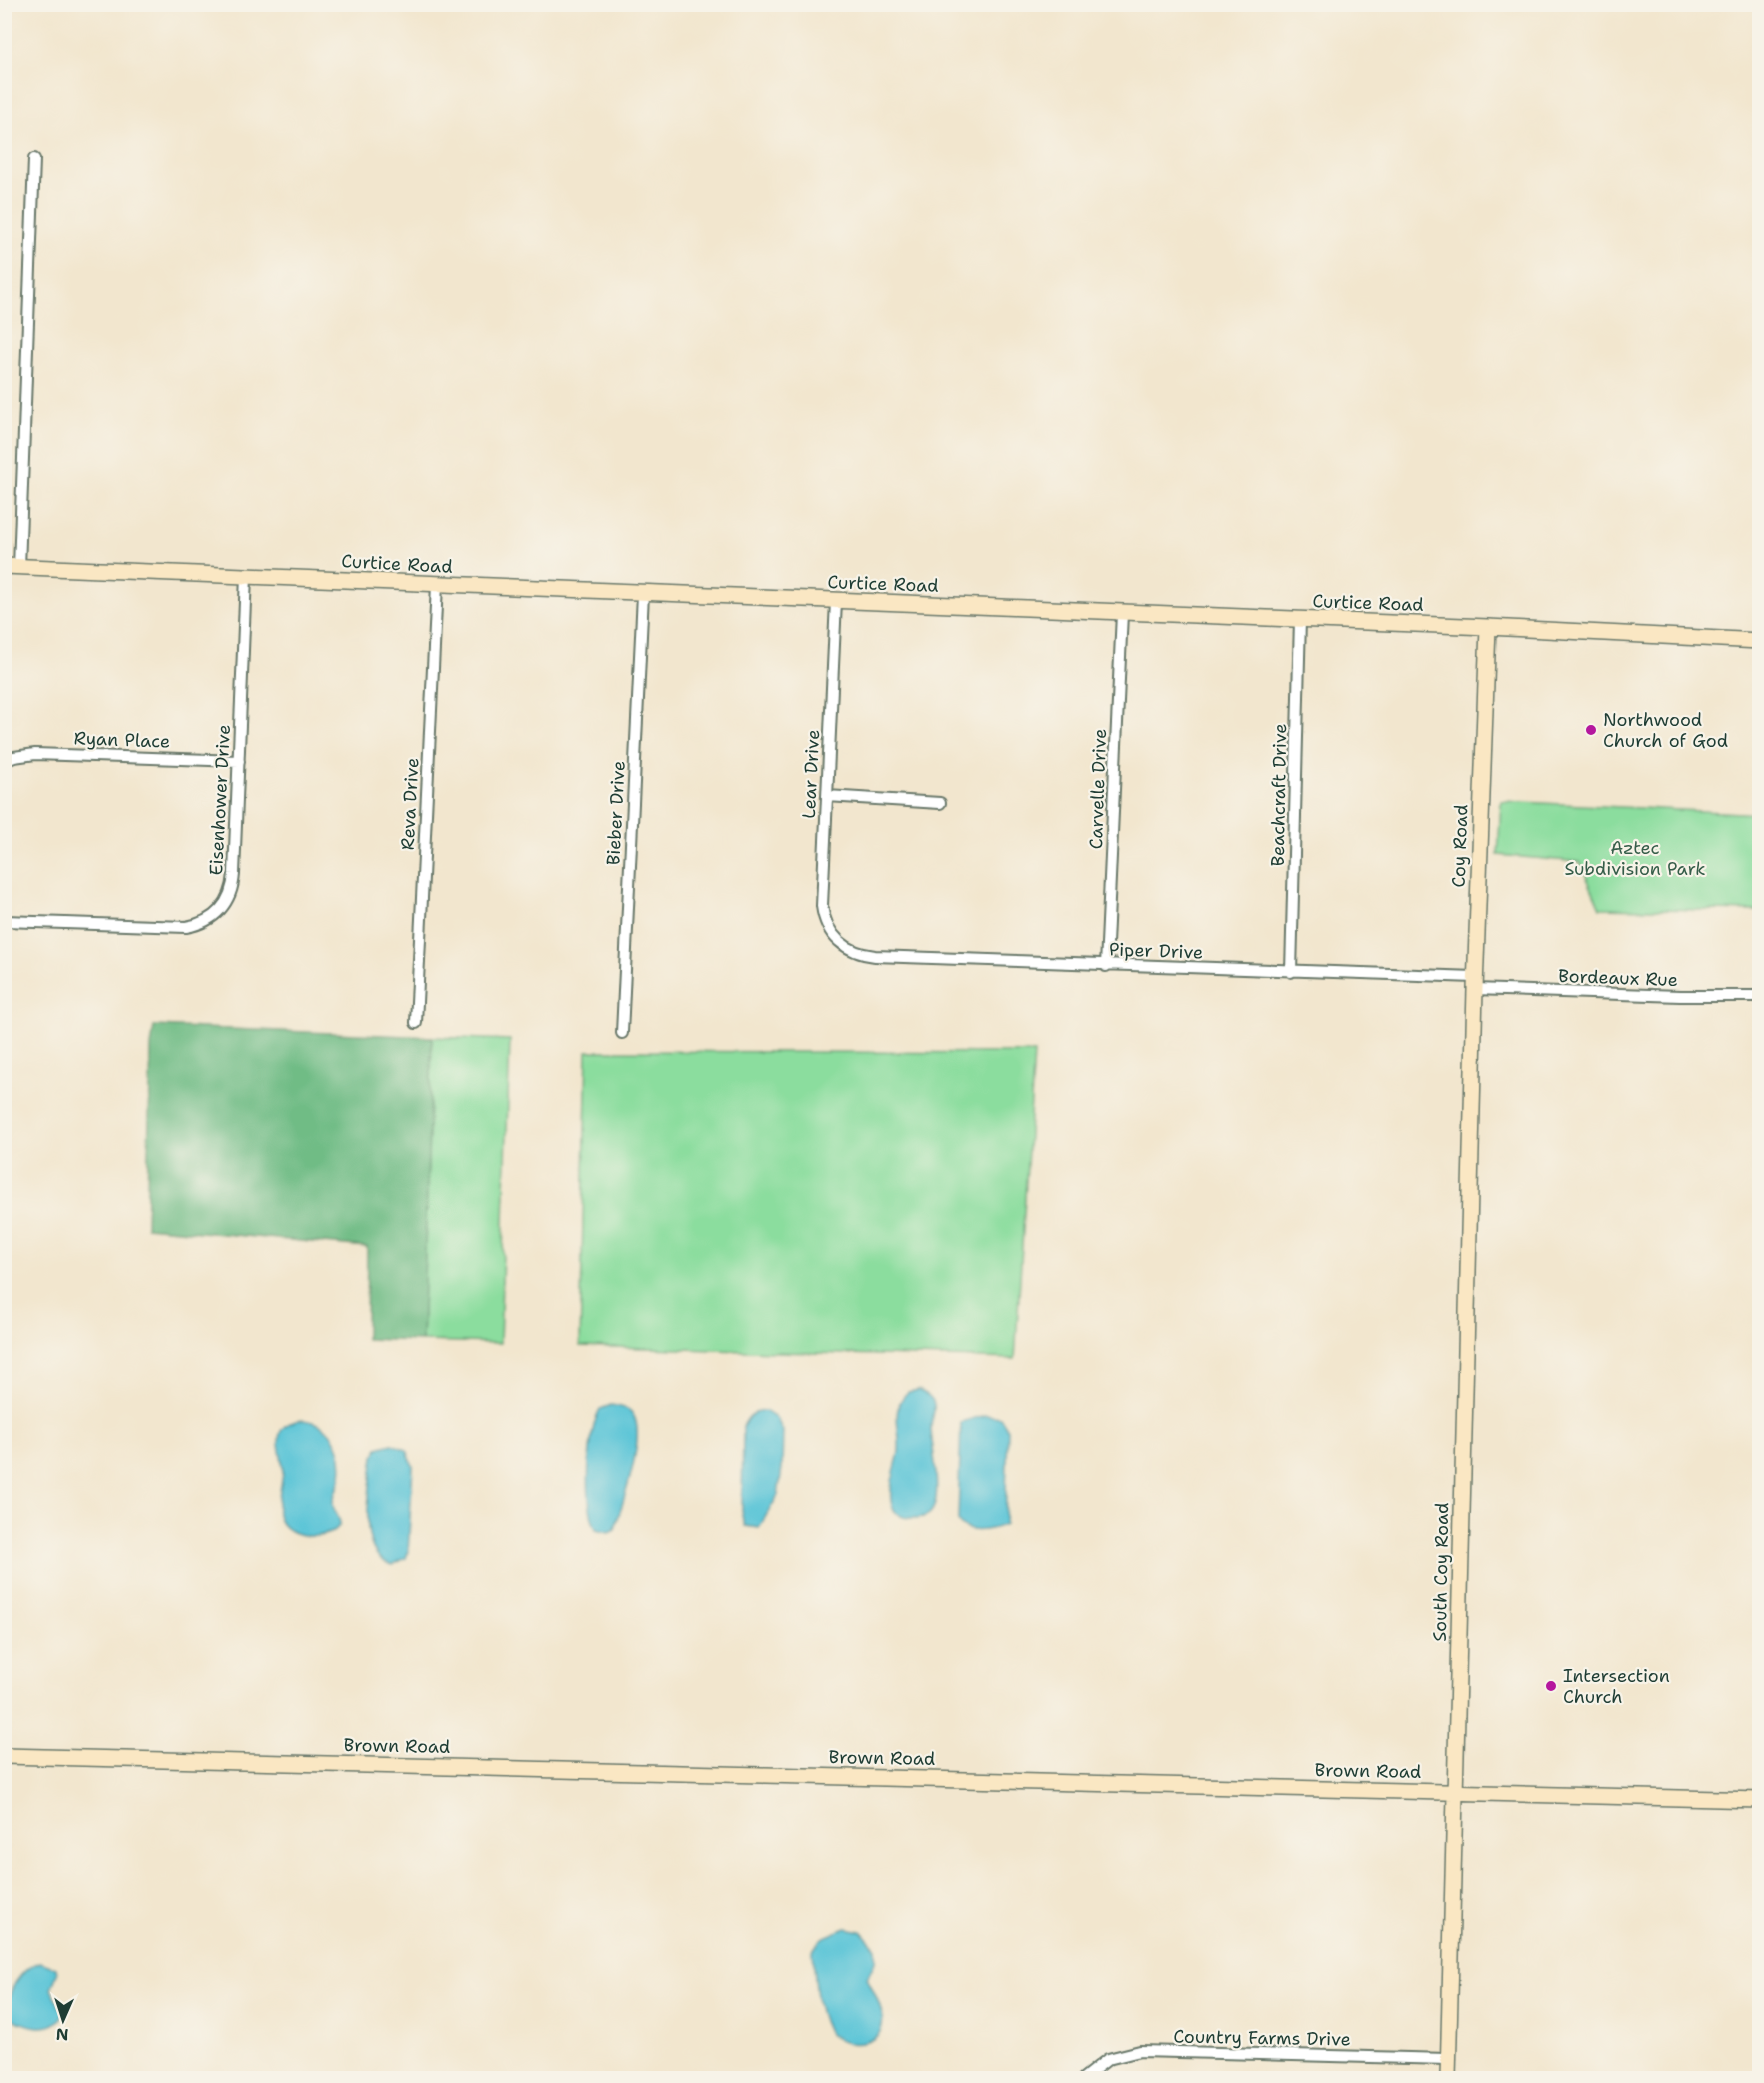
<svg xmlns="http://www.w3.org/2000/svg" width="1764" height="2083" font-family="'Shantell Sans',sans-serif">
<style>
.green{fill:#8bdd9e;stroke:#558d69;stroke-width:1.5}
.forest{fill:#70bc85;stroke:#487c5c;stroke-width:1.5}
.water{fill:#5bc5d7;stroke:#3d8186;stroke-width:1.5}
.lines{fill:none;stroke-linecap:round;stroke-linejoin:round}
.street-casing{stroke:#69786a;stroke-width:14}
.secondary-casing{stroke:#69786a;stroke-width:18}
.street{stroke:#fff;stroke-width:10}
.secondary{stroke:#fae7c3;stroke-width:15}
.poi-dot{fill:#b5179e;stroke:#f7f3e8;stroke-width:2}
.labels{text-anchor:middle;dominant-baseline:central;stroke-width:4.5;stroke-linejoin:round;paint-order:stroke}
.street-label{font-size:18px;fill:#1f3d34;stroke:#f7f3e8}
.poi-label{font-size:18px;fill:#1f3d34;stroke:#f7f3e8;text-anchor:start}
.park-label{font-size:18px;fill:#355d49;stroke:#f7f3e8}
</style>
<rect width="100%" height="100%" fill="#f7f3e8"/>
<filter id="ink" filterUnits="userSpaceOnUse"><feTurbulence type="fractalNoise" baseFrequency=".0167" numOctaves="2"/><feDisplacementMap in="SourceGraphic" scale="12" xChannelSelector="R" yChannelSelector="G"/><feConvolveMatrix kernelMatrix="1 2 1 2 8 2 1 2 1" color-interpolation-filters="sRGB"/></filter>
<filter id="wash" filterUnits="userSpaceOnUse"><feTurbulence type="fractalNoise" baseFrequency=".008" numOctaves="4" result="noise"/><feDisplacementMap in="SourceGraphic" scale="24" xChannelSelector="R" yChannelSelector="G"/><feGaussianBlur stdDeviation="1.35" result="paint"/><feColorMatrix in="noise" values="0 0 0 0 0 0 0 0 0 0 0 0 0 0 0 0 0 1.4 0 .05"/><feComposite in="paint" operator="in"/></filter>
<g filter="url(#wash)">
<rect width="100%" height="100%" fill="#f2e6ce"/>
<!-- green -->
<path class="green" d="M 1501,801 L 1759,814 L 1759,911 L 1600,908 L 1580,862 L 1498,855 Z
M 432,1037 L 510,1040 L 500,1343 L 422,1341 Z
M 587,1051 L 1034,1053 L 1015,1359 L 580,1346 Z"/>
<!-- forest -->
<path class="forest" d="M 154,1026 L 432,1037 L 422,1341 L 366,1339 L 367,1247 L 146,1227 L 151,1047 Z"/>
<!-- water -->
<path class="water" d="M 919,1390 C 924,1393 930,1395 933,1401 C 937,1410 931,1419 931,1428 C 931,1447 945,1500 929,1514 C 925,1518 917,1518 911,1518 C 879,1518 893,1475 898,1457 C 904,1434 887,1411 908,1392 Z
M 611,1405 C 616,1406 624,1407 629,1410 C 652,1427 620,1507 615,1529 L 609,1532 L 596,1529 C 584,1506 587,1432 600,1409 Z
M 765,1411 L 777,1419 L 783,1431 L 782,1468 L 778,1495 L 759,1528 L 745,1526 L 742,1516 L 743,1427 C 748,1415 753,1412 765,1411 Z
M 985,1415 L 1000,1417 L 1008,1430 L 1005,1524 C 992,1530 965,1536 958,1521 L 961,1422 Z
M 300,1420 C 330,1420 345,1449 341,1476 C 339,1485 334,1493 333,1502 C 332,1511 340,1516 340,1524 L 335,1531 C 320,1537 311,1538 295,1533 C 264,1521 284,1491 283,1468 C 282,1456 276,1442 281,1431 C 285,1423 293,1422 300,1420 Z
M 392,1444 L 407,1450 L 413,1466 L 408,1552 L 406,1558 L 392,1565 C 354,1554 371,1486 374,1456 L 378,1448 Z
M 846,1928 L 861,1931 L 876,1948 L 876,1960 L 867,1978 C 874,1992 885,2010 882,2026 C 877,2050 834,2048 826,2028 C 815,2005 815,1975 813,1950 L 822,1938 Z
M 40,1962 L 56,1968 L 57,1974 L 51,1989 L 63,2014 C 54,2035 20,2027 7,2014 C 6,1993 19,1969 40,1962 Z"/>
</g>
<g filter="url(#ink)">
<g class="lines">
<!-- street casing -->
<g class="street-casing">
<path id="street" d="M 19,567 L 34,159
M 836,601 L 822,906 C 826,936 846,953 875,956 L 1475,977
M 4,761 L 14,757 L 35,754 L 239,761
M 827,796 L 940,803
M 4,921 L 186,927 C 215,922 232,903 234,874 L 246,576
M 1106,966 L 1122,613
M 1291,972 L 1300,619
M 1475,989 L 1680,996 L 1760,996
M 416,1023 L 437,585
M 622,1033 L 643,594
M 1084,2078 L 1108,2059 L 1140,2051 L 1448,2059"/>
</g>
<!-- secondary casing -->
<g class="secondary-casing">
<path id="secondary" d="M 4,566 L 1488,627 L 1760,641
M 4,1756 L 1760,1800
M 1448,2078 L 1475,989 L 1488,627"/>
</g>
<!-- street -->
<use href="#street" class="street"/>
<!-- secondary -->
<use href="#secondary" class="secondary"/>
</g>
</g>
<!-- markers -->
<g class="poi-dot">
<circle cx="1591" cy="730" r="6"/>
<circle cx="1551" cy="1686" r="6"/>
</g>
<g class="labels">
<!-- street labels -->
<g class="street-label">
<text transform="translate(397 564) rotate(3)">Curtice Road</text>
<text transform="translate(883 584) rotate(2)">Curtice Road</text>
<text transform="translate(1368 603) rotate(2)">Curtice Road</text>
<text transform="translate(122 740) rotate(2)">Ryan Place</text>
<text transform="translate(811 774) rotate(-87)">Lear Drive</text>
<text transform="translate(1098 789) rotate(-88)">Carvelle Drive</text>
<text transform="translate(1279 795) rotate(-89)">Beachcraft Drive</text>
<text transform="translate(220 800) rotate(-87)">Eisenhower Drive</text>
<text transform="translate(410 804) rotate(-87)">Reva Drive</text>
<text transform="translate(616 813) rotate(-87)">Bieber Drive</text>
<text transform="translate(1460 846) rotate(-88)">Coy Road</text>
<text transform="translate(1156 951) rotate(2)">Piper Drive</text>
<text transform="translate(1618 978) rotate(2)">Bordeaux Rue</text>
<text transform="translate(1441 1572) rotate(-89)">South Coy Road</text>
<text transform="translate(397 1746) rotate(1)">Brown Road</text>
<text transform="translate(882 1758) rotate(1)">Brown Road</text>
<text transform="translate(1368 1771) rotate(1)">Brown Road</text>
<text transform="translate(1262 2038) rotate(1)">Country Farms Drive</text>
</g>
<!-- poi labels -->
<g class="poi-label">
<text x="1603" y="720">Northwood<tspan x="1603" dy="21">Church of God</tspan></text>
<text x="1563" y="1676">Intersection<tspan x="1563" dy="21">Church</tspan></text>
</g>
<!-- park labels -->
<g class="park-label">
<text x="1635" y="848">Aztec<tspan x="1635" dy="21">Subdivision Park</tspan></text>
</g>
</g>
<!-- margin -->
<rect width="1764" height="2083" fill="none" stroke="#f7f3e8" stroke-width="24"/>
<!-- north arrow -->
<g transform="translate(63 2020) rotate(183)" stroke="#f7f3e8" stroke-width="4.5" paint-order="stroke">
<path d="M0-4.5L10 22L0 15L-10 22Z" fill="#1f3d34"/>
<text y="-9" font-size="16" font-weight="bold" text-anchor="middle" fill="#1f3d34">N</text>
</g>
</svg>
